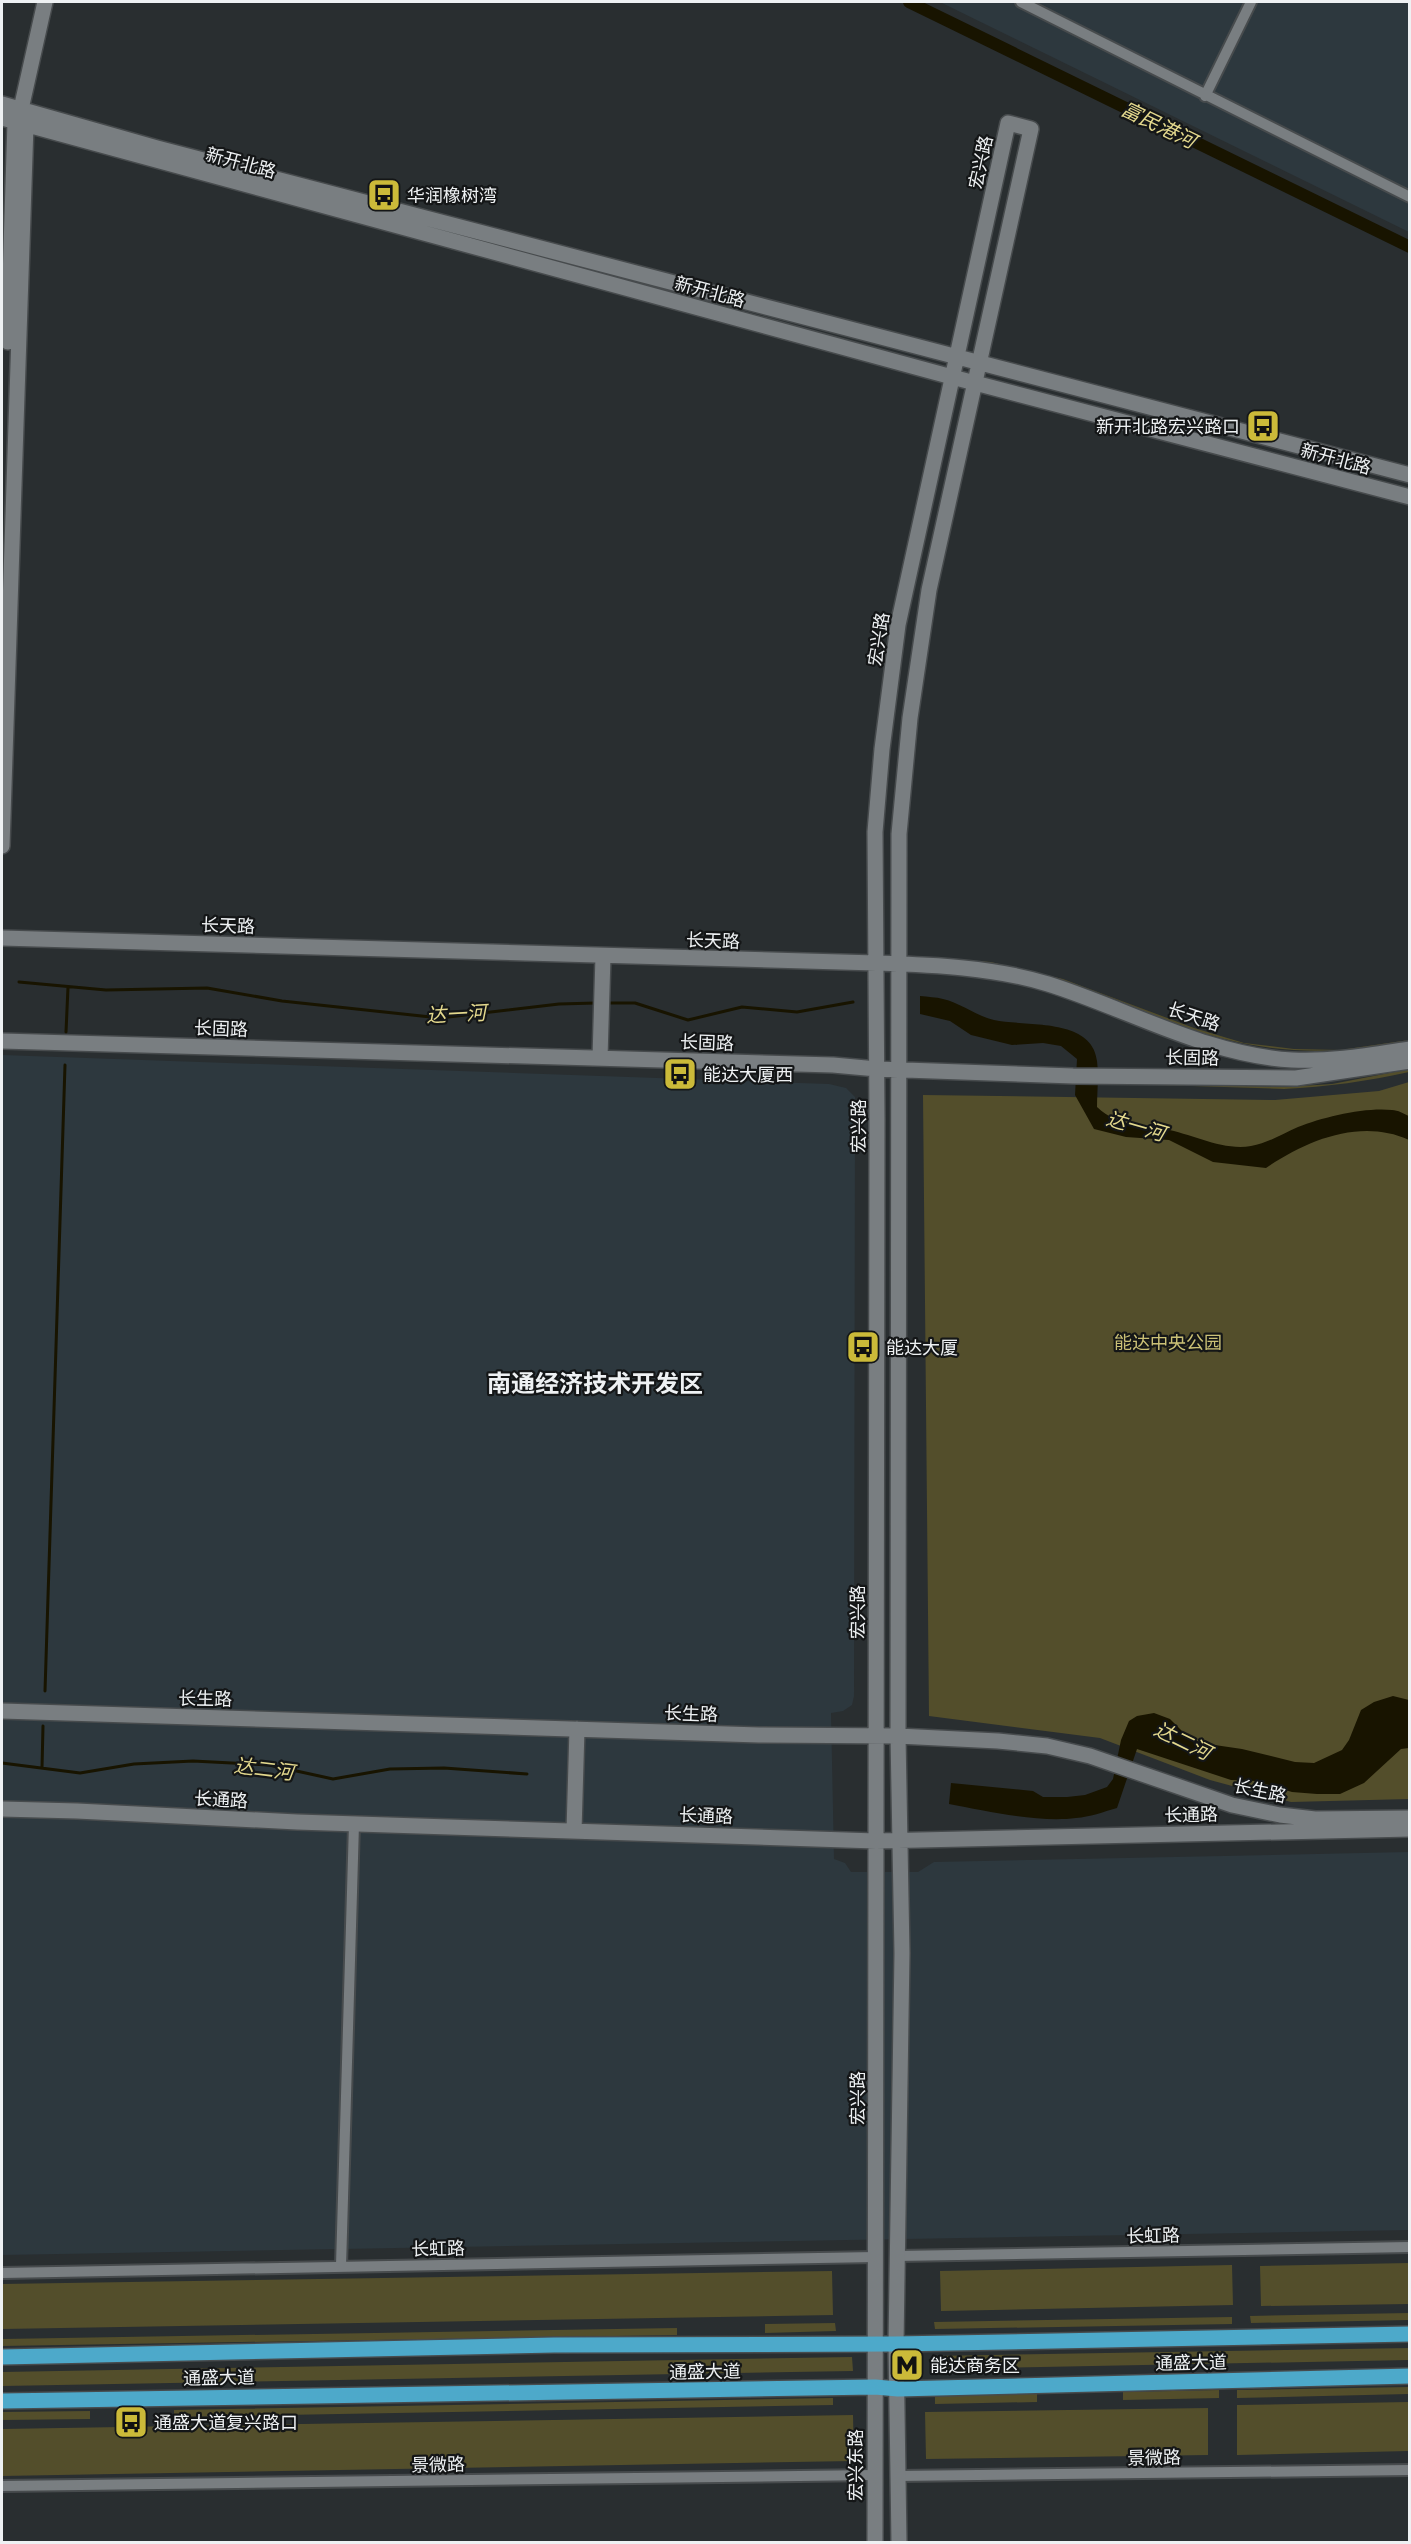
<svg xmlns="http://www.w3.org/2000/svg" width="1411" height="2544" font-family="Lato,'Noto Sans SC',sans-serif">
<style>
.built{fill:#2d383e}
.green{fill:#534e2b}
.water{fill:#181400}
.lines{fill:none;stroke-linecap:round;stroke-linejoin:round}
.stream{stroke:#181400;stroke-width:3}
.canal{stroke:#181400;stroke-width:12}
.street-casing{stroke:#474b4d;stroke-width:14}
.secondary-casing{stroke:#474b4d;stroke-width:18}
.primary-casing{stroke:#474b4d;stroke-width:18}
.street{stroke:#797e81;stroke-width:10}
.secondary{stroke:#797e81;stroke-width:15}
.primary{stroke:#4da9ca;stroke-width:15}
.labels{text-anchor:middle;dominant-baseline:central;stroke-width:4.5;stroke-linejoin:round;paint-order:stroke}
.street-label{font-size:18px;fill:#eef1f3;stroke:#141617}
.poi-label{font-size:18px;fill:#eef1f3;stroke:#141617;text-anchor:start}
.park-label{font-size:18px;fill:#cbc176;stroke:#141617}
.water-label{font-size:20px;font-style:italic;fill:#e3d88d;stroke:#141617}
.district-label{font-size:24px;font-weight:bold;fill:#eef1f3;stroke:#141617}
</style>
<rect width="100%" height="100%" fill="#292e30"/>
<!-- built -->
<path class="built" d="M 940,2 L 1409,2 L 1409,232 Z
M 2,1055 L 829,1084 L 846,1088 L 855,1097 L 854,1696 L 852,1705 L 843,1711 L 831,1713 L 834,1859 L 845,1863 L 851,1872 L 918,1872 L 934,1862 L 1409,1852 L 1409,2230 L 2,2255 Z"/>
<!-- green -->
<path class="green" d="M 931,958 L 991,962 L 1063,979 L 1194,1028 L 1244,1043 L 1294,1049 L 1340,1050 L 1409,1040 C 1336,1057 1265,1054 1194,1030 C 1149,1016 1107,993 1061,980 C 1018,968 975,963 931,960 Z
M 32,1048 L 830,1071 L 830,1073 Z
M 1410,1069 L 1409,1072 C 1368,1081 1327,1087 1284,1089 L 939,1078 L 1285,1087 L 1332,1084 Z
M 1409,1082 L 1409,1799 L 1291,1802 L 1210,1780 L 1100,1738 L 929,1716 L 923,1095 L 1275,1100 L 1379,1091 Z
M 1409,2263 L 1409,2304 L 1261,2306 L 1260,2266 Z
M 1232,2265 L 1233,2305 L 941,2311 L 940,2271 Z
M 832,2271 L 833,2315 L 2,2329 L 2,2284 Z
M 1409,2313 L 1409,2320 L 1251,2323 L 1250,2316 Z
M 1232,2317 L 1232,2324 L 935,2329 L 934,2322 Z
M 835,2323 L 836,2331 L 765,2333 L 765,2324 Z
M 677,2328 L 677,2335 L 2,2346 L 2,2339 Z
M 1410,2348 L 1409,2360 L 934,2369 L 934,2356 Z
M 852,2357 L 853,2371 L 2,2386 L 2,2372 Z
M 1409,2387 L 1409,2394 L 1237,2398 L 1237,2390 Z
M 1219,2390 L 1219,2398 L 1123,2400 L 1123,2392 Z
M 1037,2393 L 1037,2402 L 935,2404 L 935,2395 Z
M 833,2398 L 833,2405 L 174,2417 L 174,2410 Z
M 1409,2402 L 1409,2451 L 1237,2455 L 1237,2405 Z
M 1208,2408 L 1208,2455 L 926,2459 L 925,2412 Z
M 90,2411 L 90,2419 L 2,2420 L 2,2412 Z
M 853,2415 L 854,2461 L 2,2476 L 2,2429 Z"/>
<!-- water -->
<path class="water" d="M 920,996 C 928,997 936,997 943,999 C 961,1003 976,1016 994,1020 C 1025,1027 1092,1017 1097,1061 C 1099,1076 1097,1092 1097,1107 C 1120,1128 1138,1123 1165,1129 C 1192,1134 1223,1151 1251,1146 C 1268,1143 1282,1134 1298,1127 C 1323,1117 1365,1107 1392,1110 C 1398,1110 1404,1114 1409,1116 L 1409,1140 C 1361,1118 1307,1140 1266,1168 L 1213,1162 L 1169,1140 L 1126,1137 L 1094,1129 L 1075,1095 L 1077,1059 L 1061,1046 L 1043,1043 L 1012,1045 L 971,1035 L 950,1021 L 920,1014 Z
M 1393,1696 L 1409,1700 L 1409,1748 L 1401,1749 L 1364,1783 L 1340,1794 L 1317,1794 L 1292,1792 L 1256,1781 L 1231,1780 L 1137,1749 L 1117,1808 C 1103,1812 1090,1817 1076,1818 C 1039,1823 986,1811 949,1804 L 951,1783 L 1033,1791 L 1043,1797 L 1067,1797 L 1085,1795 L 1107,1787 L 1113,1779 L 1121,1740 L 1129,1721 L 1137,1716 L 1154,1713 L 1170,1719 L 1187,1736 L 1201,1743 L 1242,1749 L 1295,1762 L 1314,1763 L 1342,1750 L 1349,1740 L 1361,1710 L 1374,1702 Z"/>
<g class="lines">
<!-- stream -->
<path class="stream" d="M 19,982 L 106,990 L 207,988 L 282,1001 L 440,1018 L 559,1004 L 596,1003
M 605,1003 L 635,1003 L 688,1020 L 742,1007 L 797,1012 L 853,1002
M 66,1032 L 68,987
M 45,1691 L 65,1065
M 2,1763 L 80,1773 L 134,1764 L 193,1761 L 269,1765 L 333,1779 L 390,1769 L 444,1768 L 527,1774
M 42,1768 L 43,1726"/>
<!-- canal -->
<path class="canal" d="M 909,2 L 1410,247"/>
<!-- street casing -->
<g class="street-casing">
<path id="street" d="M 1021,2 L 1410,197
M 1205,96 L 1251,2
M 897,2256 L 1410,2247
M 341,2266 L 354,1824
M 2,2273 L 876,2257
M 898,2476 L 1410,2470
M 2,2486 L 875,2475"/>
</g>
<!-- secondary casing -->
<g class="secondary-casing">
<path id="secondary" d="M 2,104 L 157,148 L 1410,475
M 2,118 L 952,377 L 1410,497
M 8,342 L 15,122 L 21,109 L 45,2
M 2,846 L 26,125 L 23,115
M 2,938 L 876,963 C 933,965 993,967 1048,984 C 1128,1009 1206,1055 1292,1060 C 1332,1062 1370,1055 1410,1049
M 2,1041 L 833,1065 L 877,1069 L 1073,1076 L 1296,1078 L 1410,1061
M 600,1058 L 603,956
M 2,1711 L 759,1735 L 898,1736 L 998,1741 L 1047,1746 L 1090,1756 L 1232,1805 L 1280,1815 L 1315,1819 L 1410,1818
M 2,1809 L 77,1811 L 297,1822 L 876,1841 L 1410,1829
M 574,1831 L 577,1729
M 875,2542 L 877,1119 L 875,832 L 882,749 L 898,625 L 1008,123 L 1031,129 L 929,590 L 910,718 L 899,834 L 898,1736 L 902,1953 L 896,2344 L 899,2542"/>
</g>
<!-- primary casing -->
<g class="primary-casing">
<path id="primary" d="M 2,2357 L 554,2345 L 896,2344 L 1410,2334
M 2,2401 L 875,2387 L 898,2389 L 1410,2376"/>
</g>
<!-- street -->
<use href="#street" class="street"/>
<!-- secondary -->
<use href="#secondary" class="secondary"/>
<!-- primary -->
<use href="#primary" class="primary"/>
</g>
<!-- icons -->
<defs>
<g id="bus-square" transform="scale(1.725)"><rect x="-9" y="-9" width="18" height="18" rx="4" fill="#cbba39" stroke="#141617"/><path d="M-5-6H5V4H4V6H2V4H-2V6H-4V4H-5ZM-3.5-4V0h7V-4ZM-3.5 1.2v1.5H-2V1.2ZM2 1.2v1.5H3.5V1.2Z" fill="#111"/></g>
<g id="metro-square" transform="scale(1.725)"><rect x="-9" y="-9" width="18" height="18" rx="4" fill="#cbba39" stroke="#141617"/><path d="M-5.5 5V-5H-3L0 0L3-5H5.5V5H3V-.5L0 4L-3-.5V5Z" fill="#111"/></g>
</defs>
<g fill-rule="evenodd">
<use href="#bus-square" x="384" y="195"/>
<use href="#bus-square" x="1263" y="426"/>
<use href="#bus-square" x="680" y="1074"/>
<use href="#bus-square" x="863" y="1347"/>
<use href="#metro-square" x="907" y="2365"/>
<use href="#bus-square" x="131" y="2422"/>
</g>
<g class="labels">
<!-- street labels -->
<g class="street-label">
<text transform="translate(241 162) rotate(15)">新开北路</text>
<text transform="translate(980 162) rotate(-78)">宏兴路</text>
<text transform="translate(710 291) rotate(15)">新开北路</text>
<text transform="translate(1336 458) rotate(15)">新开北路</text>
<text transform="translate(878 639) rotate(-81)">宏兴路</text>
<text transform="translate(228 925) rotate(2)">长天路</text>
<text transform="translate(713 940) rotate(2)">长天路</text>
<text transform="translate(1194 1016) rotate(18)">长天路</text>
<text transform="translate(221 1028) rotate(2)">长固路</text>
<text transform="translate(707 1042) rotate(2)">长固路</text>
<text transform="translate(1192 1057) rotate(1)">长固路</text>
<text transform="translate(858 1126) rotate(-90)">宏兴路</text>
<text transform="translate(857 1612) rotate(-90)">宏兴路</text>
<text transform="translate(205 1698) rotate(1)">长生路</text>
<text transform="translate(691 1713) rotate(2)">长生路</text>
<text transform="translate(1260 1790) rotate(12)">长生路</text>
<text transform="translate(221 1799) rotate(3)">长通路</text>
<text transform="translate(1191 1814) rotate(-1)">长通路</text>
<text transform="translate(706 1815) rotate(2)">长通路</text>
<text transform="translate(857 2098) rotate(-90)">宏兴路</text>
<text transform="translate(1153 2235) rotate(-1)">长虹路</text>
<text transform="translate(438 2248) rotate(-1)">长虹路</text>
<text transform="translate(1191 2362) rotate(-1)">通盛大道</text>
<text transform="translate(705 2371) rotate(-1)">通盛大道</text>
<text transform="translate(219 2377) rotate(-1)">通盛大道</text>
<text transform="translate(1154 2457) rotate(-1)">景微路</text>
<text transform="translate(438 2464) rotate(-1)">景微路</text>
<text transform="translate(855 2465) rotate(-90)">宏兴东路</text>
</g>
<!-- poi labels -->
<g class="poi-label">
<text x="407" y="195">华润橡树湾</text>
<text x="1240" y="426" text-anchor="end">新开北路宏兴路口</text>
<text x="703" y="1074">能达大厦西</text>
<text x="886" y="1347">能达大厦</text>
<text x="930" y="2365">能达商务区</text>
<text x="154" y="2422">通盛大道复兴路口</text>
</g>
<!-- park labels -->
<g class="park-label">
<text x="1168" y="1342">能达中央公园</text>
</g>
<!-- water labels -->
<g class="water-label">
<text transform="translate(1159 124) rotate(26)">富民港河</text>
<text transform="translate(456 1013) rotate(-3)">达一河</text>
<text transform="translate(1136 1125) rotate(16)">达一河</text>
<text transform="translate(1183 1740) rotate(26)">达二河</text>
<text transform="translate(264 1768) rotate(7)">达二河</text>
</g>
<!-- district labels -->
<g class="district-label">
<text x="595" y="1382">南通经济技术开发区</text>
</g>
</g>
<!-- border -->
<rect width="1411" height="2544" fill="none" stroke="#eef1f3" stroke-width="6"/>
</svg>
